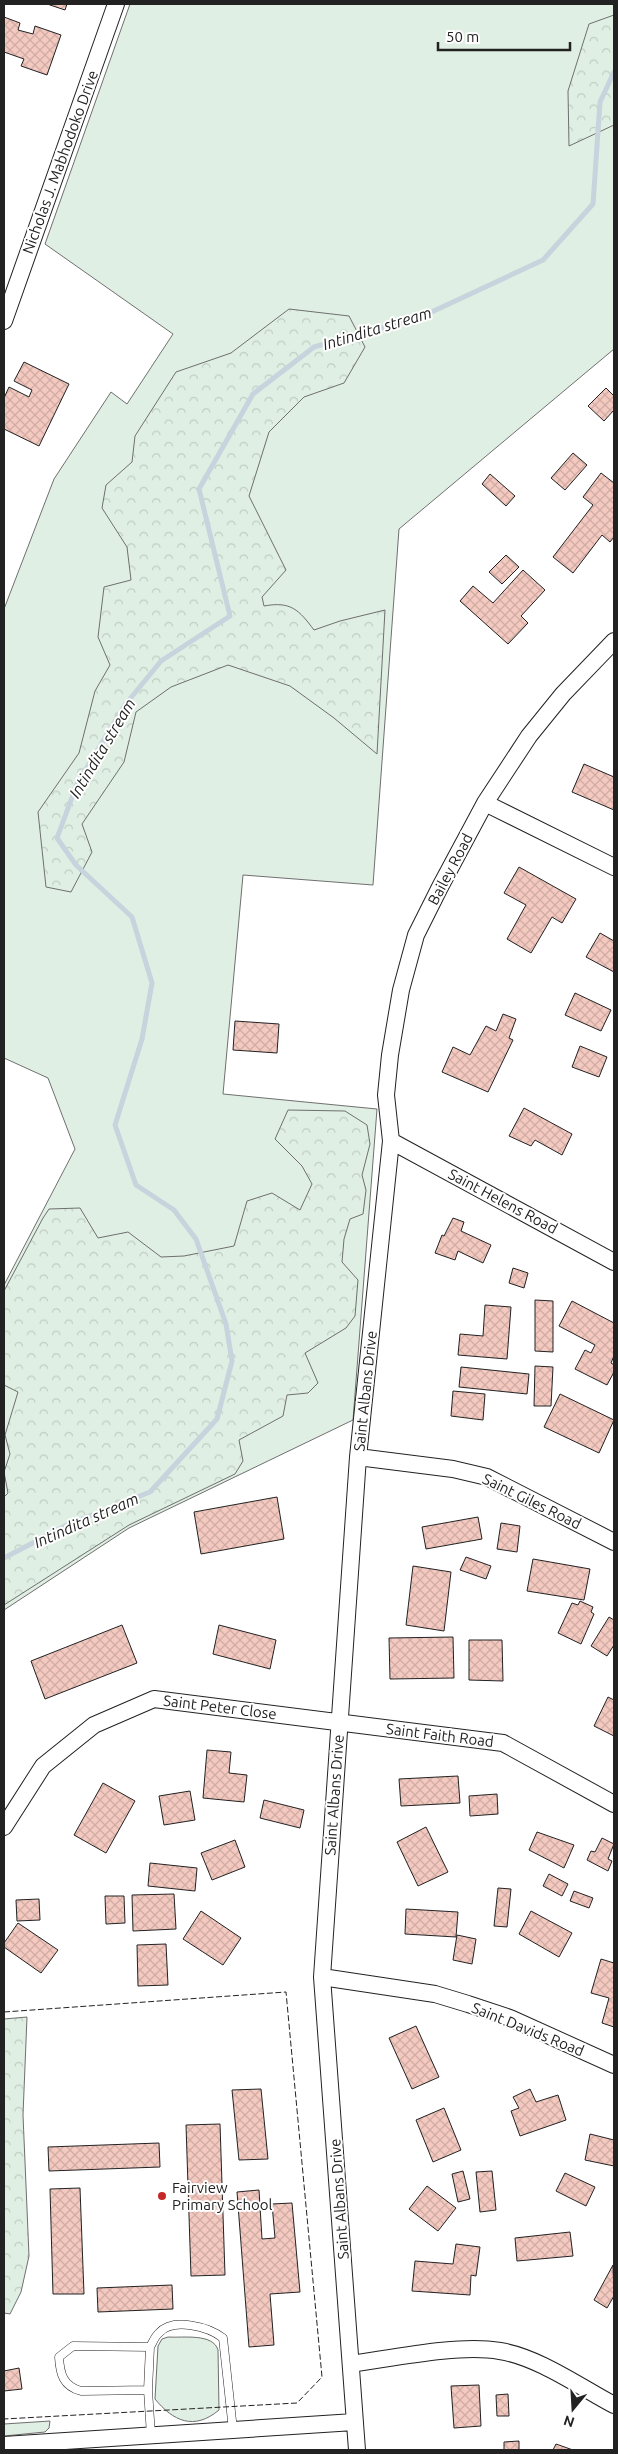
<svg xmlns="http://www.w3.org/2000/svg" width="618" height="2454" font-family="Ubuntu,sans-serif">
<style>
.grass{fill:#e0efe3;stroke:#6f6f6f}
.forest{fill:url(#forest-crowns);stroke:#6f6f6f}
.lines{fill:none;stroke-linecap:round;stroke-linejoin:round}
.stream{stroke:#c7d3dd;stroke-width:5}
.building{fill:url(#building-cross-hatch);stroke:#222}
.service-casing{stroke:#222;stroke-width:9}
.minor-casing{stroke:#222;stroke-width:18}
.service{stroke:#fff;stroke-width:8}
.minor{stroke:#fff;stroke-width:16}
.fence{stroke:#222;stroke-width:1;stroke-dasharray:6 2.5;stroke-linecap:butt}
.poi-dot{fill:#c62828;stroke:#fff;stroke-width:2}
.labels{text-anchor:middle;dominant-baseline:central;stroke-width:4;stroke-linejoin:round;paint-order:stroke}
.street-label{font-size:15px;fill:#222;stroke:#fff}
.poi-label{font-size:15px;fill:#222;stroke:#fff;text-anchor:start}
.water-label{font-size:16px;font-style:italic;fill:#222;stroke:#fff}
</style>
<defs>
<pattern id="forest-crowns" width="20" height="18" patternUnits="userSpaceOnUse" patternTransform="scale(1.25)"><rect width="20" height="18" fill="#e0efe3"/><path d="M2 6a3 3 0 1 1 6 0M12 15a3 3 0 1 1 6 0" fill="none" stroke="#c0cdc2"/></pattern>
<pattern id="building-cross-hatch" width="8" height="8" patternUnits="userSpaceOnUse" patternTransform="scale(1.25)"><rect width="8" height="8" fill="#f3c9c0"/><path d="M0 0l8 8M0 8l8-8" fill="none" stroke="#d0aca5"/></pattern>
</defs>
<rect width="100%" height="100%" fill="#fff"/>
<!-- grass -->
<path class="grass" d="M 130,4 L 614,4 L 614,349 L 399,529 L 373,885 L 243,875 L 223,1094 L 377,1109 L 353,1420 L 129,1528 L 4,1610 L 4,1285 L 75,1149 L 48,1078 L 4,1058 L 4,609 L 54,479 L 111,392 L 127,404 L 173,334 L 45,244 Z
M 168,2337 C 183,2338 213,2333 218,2350 L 219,2410 C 194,2431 173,2421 155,2399 L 158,2346 L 162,2339 Z
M 50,2421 L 49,2428 L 45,2432 L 4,2436 L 4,2424 Z"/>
<!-- forest -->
<path class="forest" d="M 614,15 L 614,125 L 569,146 L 568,91 L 589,24 Z
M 289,309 L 349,316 L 365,347 L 344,383 L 304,397 L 269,432 L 249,496 L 286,570 L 262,597 L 264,606 C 291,601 299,610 314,630 L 340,621 L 385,610 L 377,754 L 334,718 L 290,686 L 228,665 L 171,687 L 136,712 L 124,762 L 82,824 L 92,852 L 71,892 L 46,887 L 38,812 L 79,753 L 95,691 L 110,665 L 98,637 L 104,587 L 131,580 L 127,547 L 102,508 L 106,485 L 132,462 L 135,436 L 176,372 L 231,353 Z
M 288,1110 L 345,1111 L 367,1125 L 370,1144 L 362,1175 L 366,1190 L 363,1214 L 350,1219 L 344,1239 L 342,1262 L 358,1280 L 355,1316 L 346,1328 L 305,1353 L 318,1383 L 308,1393 L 287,1395 L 283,1416 L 239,1440 L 243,1461 L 235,1474 L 129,1525 L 4,1605 L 4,1497 L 8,1493 L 4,1472 L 10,1454 L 5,1435 L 18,1392 L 4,1385 L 4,1291 L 43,1218 L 49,1209 L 80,1208 L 98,1238 L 128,1232 L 161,1257 L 184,1256 L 234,1246 L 247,1201 L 272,1193 L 300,1210 L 312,1184 L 302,1166 L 275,1139 Z
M 27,2017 L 23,2115 L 29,2256 L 21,2292 L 10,2314 L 4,2313 L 4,2019 Z"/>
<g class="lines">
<!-- stream -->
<path class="stream" d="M 4,1558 L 67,1525 L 150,1492 L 217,1419 L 232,1361 L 226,1324 L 196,1239 L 174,1210 L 136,1185 L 115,1125 L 142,1039 L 152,983 L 132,917 L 76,865 L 57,838 L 77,784 L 125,705 L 161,661 L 230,616 L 199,489 L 253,394 L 314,347 L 423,316 L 543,260 L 593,204 L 600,102 L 614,72"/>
</g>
<!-- building -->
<path class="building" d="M 47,4 L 67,4 L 65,10 Z
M 4,17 L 20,23 L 18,30 L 33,34 L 35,26 L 61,35 L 47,75 L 21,66 L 24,59 L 4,52 Z
M 24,362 L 69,384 L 39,446 L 4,429 L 4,398 L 9,387 L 29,397 L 32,390 L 14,381 Z
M 606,388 L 614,396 L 614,410 L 604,421 L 588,406 Z
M 573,453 L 587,465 L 565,490 L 551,478 Z
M 601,473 L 614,483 L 614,537 L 610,542 L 602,535 L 573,573 L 553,557 L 593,505 L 583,497 Z
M 490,474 L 515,496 L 506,506 L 482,484 Z
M 506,555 L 519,567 L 502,584 L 489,572 Z
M 523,570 L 545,590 L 521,616 L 528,623 L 508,644 L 460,601 L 473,586 L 493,603 Z
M 584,764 L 614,777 L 614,810 L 572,792 Z
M 519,867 L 576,899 L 562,923 L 552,917 L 531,953 L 507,939 L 526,905 L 504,893 Z
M 600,933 L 614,941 L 614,972 L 586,957 Z
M 575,993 L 611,1010 L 601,1031 L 565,1015 Z
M 503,1014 L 516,1019 L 509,1038 L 513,1040 L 488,1092 L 442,1072 L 453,1047 L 470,1055 L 486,1026 L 496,1031 Z
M 235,1021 L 279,1024 L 277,1053 L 233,1050 Z
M 580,1046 L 607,1057 L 599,1077 L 572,1067 Z
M 524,1108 L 572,1134 L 562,1155 L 535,1140 L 531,1146 L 509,1136 Z
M 453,1218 L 464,1222 L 461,1231 L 491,1245 L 483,1263 L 458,1251 L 455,1260 L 435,1253 L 442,1235 L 444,1236 Z
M 513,1268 L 528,1273 L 524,1288 L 509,1283 Z
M 535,1300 L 553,1301 L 553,1352 L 535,1351 Z
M 572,1301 L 614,1323 L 614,1356 L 611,1363 L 614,1365 L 614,1372 L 607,1385 L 575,1369 L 585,1350 L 591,1353 L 595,1345 L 559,1326 Z
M 485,1305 L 511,1307 L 507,1359 L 458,1355 L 460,1334 L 483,1336 Z
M 535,1366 L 553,1367 L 551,1406 L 534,1406 Z
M 461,1367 L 529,1374 L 527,1394 L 459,1387 Z
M 453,1391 L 485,1394 L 483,1420 L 451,1416 Z
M 560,1394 L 614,1420 L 599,1453 L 544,1427 Z
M 277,1497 L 284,1539 L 201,1554 L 194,1512 Z
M 478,1517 L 482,1539 L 426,1549 L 422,1527 Z
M 501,1523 L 520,1526 L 517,1552 L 497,1549 Z
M 466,1557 L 491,1566 L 486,1579 L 460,1570 Z
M 533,1559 L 590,1569 L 584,1600 L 527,1591 Z
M 413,1566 L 451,1572 L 444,1631 L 406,1625 Z
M 580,1601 L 593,1607 L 591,1612 L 594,1614 L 581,1644 L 558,1633 L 572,1603 L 578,1605 Z
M 609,1617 L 614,1620 L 614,1645 L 607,1656 L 591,1646 Z
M 122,1625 L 137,1663 L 45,1699 L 31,1661 Z
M 219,1625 L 276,1640 L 270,1669 L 213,1654 Z
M 453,1637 L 454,1678 L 390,1679 L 389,1638 Z
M 469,1640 L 502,1640 L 503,1681 L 469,1680 Z
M 608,1697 L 614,1700 L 614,1736 L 594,1726 Z
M 207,1750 L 231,1752 L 229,1773 L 247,1775 L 244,1802 L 203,1798 Z
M 458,1776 L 460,1803 L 401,1806 L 399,1779 Z
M 103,1783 L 135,1801 L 106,1853 L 74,1835 Z
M 190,1791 L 195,1820 L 164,1825 L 159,1796 Z
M 497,1794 L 498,1814 L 470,1816 L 469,1796 Z
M 264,1800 L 304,1810 L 300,1828 L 260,1818 Z
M 426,1827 L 448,1872 L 418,1886 L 397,1842 Z
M 537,1832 L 574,1845 L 564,1868 L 529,1850 Z
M 602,1838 L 614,1844 L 608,1859 L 612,1861 L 608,1871 L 587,1860 L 591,1851 L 595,1852 Z
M 235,1840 L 245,1867 L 212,1880 L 201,1853 Z
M 150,1863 L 197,1868 L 195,1891 L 148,1886 Z
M 549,1874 L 568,1884 L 562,1896 L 543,1886 Z
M 498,1888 L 511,1889 L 507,1927 L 494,1926 Z
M 574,1891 L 593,1898 L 589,1908 L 570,1901 Z
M 174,1894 L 176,1929 L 133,1931 L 132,1895 Z
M 105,1896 L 124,1896 L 125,1923 L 106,1924 Z
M 39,1899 L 40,1920 L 17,1921 L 16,1900 Z
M 406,1909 L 458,1912 L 456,1937 L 405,1934 Z
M 201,1911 L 241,1938 L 223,1965 L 183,1939 Z
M 531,1911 L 572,1933 L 559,1957 L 519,1934 Z
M 18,1923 L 58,1950 L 41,1973 L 4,1947 L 4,1943 Z
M 457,1935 L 476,1939 L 472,1964 L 453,1960 Z
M 166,1944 L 168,1985 L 138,1986 L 137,1945 Z
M 601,1959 L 614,1963 L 614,2027 L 602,2023 L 609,1998 L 591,1993 Z
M 416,2026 L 439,2077 L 412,2089 L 389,2038 Z
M 261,2089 L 268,2159 L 239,2160 L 232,2090 Z
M 530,2089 L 536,2102 L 558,2095 L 566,2120 L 520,2136 L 511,2111 L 519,2108 L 513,2097 Z
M 444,2108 L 461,2150 L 433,2162 L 416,2120 Z
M 220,2124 L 225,2275 L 191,2276 L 186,2125 Z
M 590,2134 L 614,2140 L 614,2166 L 585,2160 Z
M 159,2143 L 160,2167 L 49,2171 L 48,2147 Z
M 463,2171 L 470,2199 L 458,2202 L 452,2174 Z
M 492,2171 L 496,2210 L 480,2212 L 476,2172 Z
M 565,2173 L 595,2187 L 586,2206 L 556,2191 Z
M 427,2186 L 456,2208 L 438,2231 L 409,2209 Z
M 80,2188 L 84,2294 L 53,2294 L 50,2189 Z
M 259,2190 L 262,2239 L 275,2238 L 272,2204 L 292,2203 L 300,2292 L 270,2294 L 274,2345 L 249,2347 L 237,2192 Z
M 570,2232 L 573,2256 L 517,2261 L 515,2238 Z
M 456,2244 L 480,2247 L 476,2276 L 471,2275 L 470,2295 L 412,2291 L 415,2261 L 453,2264 Z
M 613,2265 L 614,2296 L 607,2308 L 594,2300 Z
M 172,2285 L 173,2309 L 98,2312 L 97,2288 Z
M 19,2368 L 22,2389 L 4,2391 L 4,2371 Z
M 479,2385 L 481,2426 L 454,2428 L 451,2386 Z
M 508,2394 L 509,2416 L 497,2416 L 496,2395 Z
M 519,2441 L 519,2450 L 504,2450 L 504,2442 Z
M 556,2444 L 573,2450 L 553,2450 Z"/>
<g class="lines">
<!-- service casing -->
<g class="service-casing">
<path id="service" d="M 150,2347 L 148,2390 L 81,2391 C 63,2386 60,2374 59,2357 L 73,2346 L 150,2347 C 153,2342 155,2336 159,2333 C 173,2317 209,2327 223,2338 L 233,2430
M 148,2390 L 151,2435"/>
</g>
<!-- minor casing -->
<g class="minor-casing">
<path id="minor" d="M 4,321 L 116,4
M 485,803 L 614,867
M 391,1141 L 614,1262
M 358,1457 L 453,1469 L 487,1477 L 614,1542
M 4,1827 L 43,1766 L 94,1725 L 154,1699 L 503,1743 L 614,1804
M 322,1977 L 435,1994 L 468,2004 L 510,2018 L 614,2065
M 351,2364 C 394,2358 458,2344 500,2351 C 538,2357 580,2387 614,2405
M 4,2445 L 354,2422
M 357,2450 L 322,1977 L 358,1457 L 391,1141 L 386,1095 L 390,1055 L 401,990 L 416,935 L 440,887 L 485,803 L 529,736 L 563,694 L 614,641"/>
</g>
<!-- service -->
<use href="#service" class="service"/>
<!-- minor -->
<use href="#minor" class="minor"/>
<!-- fence -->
<path class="fence" d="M 4,2012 L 286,1992 L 322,2377 L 297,2403 L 4,2419"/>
</g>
<!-- markers -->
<circle class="poi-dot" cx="162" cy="2196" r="5"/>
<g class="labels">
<!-- street labels -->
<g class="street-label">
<text transform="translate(60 162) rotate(-70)">Nicholas J. Mabhodoko Drive</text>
<text transform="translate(450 869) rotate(-62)">Bailey Road</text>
<text transform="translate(503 1201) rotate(28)">Saint Helens Road</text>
<text transform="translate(365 1391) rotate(-84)">Saint Albans Drive</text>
<text transform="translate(532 1501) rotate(26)">Saint Giles Road</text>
<text transform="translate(220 1707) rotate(7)">Saint Peter Close</text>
<text transform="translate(440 1735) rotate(7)">Saint Faith Road</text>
<text transform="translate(334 1795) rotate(-86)">Saint Albans Drive</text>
<text transform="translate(528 2029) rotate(22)">Saint Davids Road</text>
<text transform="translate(339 2199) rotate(-94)">Saint Albans Drive</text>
</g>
<!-- poi labels -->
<g class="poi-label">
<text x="172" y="2187">Fairview<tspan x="172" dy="17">Primary School</tspan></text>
</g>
<!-- water labels -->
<g class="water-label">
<text transform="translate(377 328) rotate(-17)">Intindita stream</text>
<text transform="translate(102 748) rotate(-59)">Intindita stream</text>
<text transform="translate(86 1520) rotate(-24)">Intindita stream</text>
</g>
</g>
<!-- border -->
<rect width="618" height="2454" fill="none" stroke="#222222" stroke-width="10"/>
<!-- north arrow -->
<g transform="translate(573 2409) rotate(198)" stroke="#ffffff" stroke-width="4" paint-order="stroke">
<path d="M0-4L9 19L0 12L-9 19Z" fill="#222222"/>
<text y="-8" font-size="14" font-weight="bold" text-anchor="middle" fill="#222222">N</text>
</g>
<!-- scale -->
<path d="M438 42v8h132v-8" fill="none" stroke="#222222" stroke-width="2.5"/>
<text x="446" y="42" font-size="15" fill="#222222" stroke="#ffffff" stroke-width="4" paint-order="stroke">50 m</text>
</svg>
